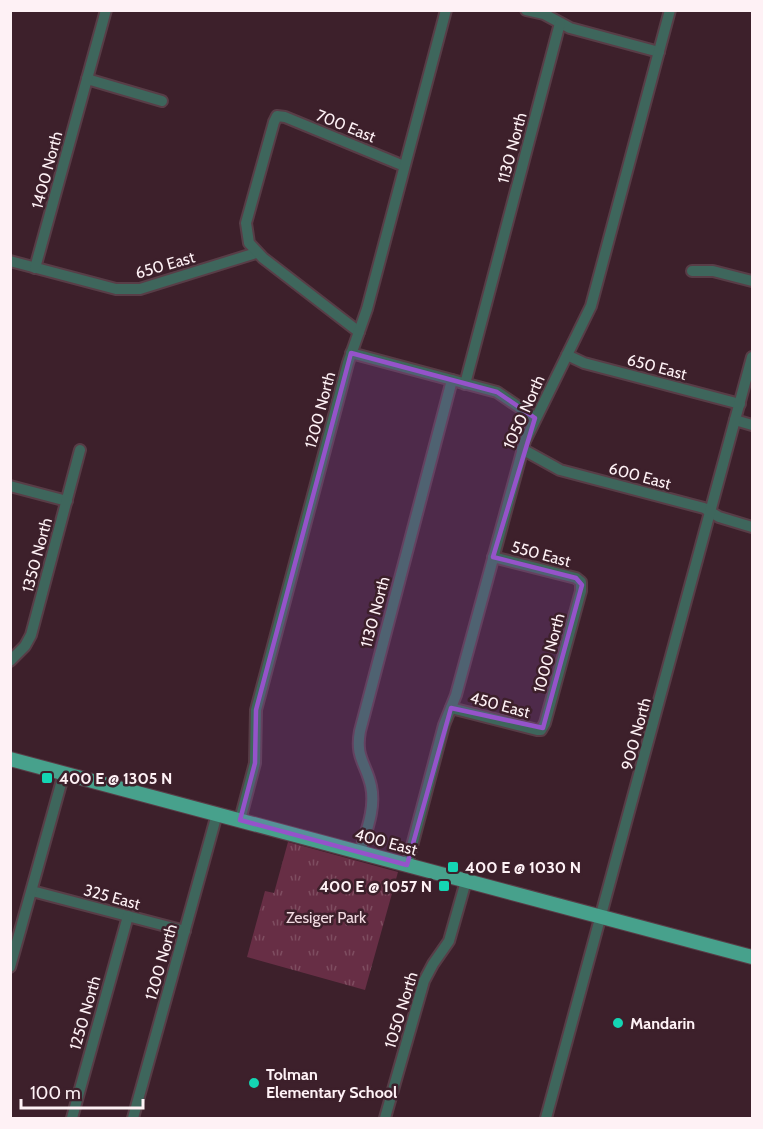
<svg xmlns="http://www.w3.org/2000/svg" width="763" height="1129" viewBox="0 0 763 1129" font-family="Cabin,sans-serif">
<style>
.grass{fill:url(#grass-tufts)}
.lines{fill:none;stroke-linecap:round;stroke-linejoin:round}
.minor-casing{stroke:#583d47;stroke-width:14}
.major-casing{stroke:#583d47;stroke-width:16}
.minor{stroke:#3e665c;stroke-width:10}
.major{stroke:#47a18c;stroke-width:14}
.marked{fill:#9553ca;fill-opacity:0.2;stroke:#9553ca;stroke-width:4.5;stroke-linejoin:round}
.poi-dot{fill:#14d5b3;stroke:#3d202b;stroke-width:2}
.labels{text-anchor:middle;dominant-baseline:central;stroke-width:5;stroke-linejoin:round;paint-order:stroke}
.street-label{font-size:16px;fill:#fef1f5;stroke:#3d202b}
.poi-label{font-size:16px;font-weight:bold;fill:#fef1f5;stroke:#3d202b;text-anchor:start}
.park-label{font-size:16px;fill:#f1dae1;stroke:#3d202b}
</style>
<defs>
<pattern id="grass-tufts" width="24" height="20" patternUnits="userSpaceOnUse" patternTransform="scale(1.5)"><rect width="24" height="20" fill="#672e45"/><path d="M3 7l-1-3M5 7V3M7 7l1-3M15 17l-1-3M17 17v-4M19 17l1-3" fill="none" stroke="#7e4d60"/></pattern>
</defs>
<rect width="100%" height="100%" fill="#3d202b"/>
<!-- grass -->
<polygon class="grass" points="288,842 398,872 365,990 247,957 265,891 274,893"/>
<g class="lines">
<defs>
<g id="minor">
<polyline points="526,10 544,14 570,28 659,52"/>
<polyline points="87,79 162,101"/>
<polyline points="10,261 116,289 140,289 256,253"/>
<polyline points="35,268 106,10"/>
<polyline points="692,271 713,271 752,281"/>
<polyline points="359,332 263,258 249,243 246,223 274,122 277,116 285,117 404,166"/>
<polyline points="351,353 497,392 535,418"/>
<polyline points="567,355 584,363 740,404"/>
<polyline points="465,384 560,23"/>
<polyline points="735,420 752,425"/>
<polyline points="522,449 560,470 704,508 719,517 752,527"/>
<polyline points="10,486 67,501"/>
<polyline points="10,661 25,646 31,635 80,450"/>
<polyline points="451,708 537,730 541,730 545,723 581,591 581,582 576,578 493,557"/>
<polyline points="240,820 255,763 256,710 348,363 367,309 446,10"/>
<path d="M360 852C366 832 376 808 371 786 366 763 355 758 360 731L452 380"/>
<polyline points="407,865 444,725 456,695 525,441 591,306 670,10"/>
<polyline points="32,891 185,931"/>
<polyline points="10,967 64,773"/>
<polyline points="72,1118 128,916"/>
<polyline points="133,1118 217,814"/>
<polyline points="385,1118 424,981 433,964 449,941 466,881"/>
<polyline points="546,1118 752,357"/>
</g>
<polyline id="major" points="10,759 752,957"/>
</defs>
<!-- minor casing -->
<use href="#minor" class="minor-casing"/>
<!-- major casing -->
<use href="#major" class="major-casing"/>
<!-- minor -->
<use href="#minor" class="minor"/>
<!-- major -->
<use href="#major" class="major"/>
</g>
<!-- marked area -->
<path class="marked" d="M351 353 497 392 535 418 493 557 576 578 582 585 543 728 451 708 407 865 240 820 255 763 256 710Z"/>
<!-- markers -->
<g class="poi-dot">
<rect x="41" y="772" width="12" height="12" rx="3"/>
<rect x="447" y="861" width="12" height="12" rx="3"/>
<rect x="438" y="880" width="12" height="12" rx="3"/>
<circle cx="618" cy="1023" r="6"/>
<circle cx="254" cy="1083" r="6"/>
</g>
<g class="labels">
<!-- street labels -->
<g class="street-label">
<text transform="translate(346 126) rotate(22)">700 East</text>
<text transform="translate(512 148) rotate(-75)">1130 North</text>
<text transform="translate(47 170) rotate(-75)">1400 North</text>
<text transform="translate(165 265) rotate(-16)">650 East</text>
<text transform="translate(657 367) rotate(15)">650 East</text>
<text transform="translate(320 410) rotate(-75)">1200 North</text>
<text transform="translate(524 412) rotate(-66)">1050 North</text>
<text transform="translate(640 476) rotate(15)">600 East</text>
<text transform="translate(541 554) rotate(15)">550 East</text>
<text transform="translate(37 555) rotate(-75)">1350 North</text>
<text transform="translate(375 612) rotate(-75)">1130 North</text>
<text transform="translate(549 653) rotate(-75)">1000 North</text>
<text transform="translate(500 705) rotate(15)">450 East</text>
<text transform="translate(636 734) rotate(-75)">900 North</text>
<text transform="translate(386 842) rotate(15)">400 East</text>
<text transform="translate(112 897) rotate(15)">325 East</text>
<text transform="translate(161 962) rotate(-74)">1200 North</text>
<text transform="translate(401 1010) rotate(-73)">1050 North</text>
<text transform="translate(85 1013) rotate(-74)">1250 North</text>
</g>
<!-- poi labels -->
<g class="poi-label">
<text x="59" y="778">400 E @ 1305 N</text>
<text x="465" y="867">400 E @ 1030 N</text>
<text x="432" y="886" text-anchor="end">400 E @ 1057 N</text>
<text x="630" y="1023">Mandarin</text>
<text x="266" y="1074">Tolman<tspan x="266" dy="18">Elementary School</tspan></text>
</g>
<!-- park labels -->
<g class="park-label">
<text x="326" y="917">Zesiger Park</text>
</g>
</g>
<!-- border -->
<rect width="763" height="1129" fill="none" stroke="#fef1f5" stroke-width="24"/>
<!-- scale -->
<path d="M21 1099v9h122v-9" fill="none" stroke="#fef1f5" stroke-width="3"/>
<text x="30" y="1099" font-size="18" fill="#fef1f5" stroke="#3d202b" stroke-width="4.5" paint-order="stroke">100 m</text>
</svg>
